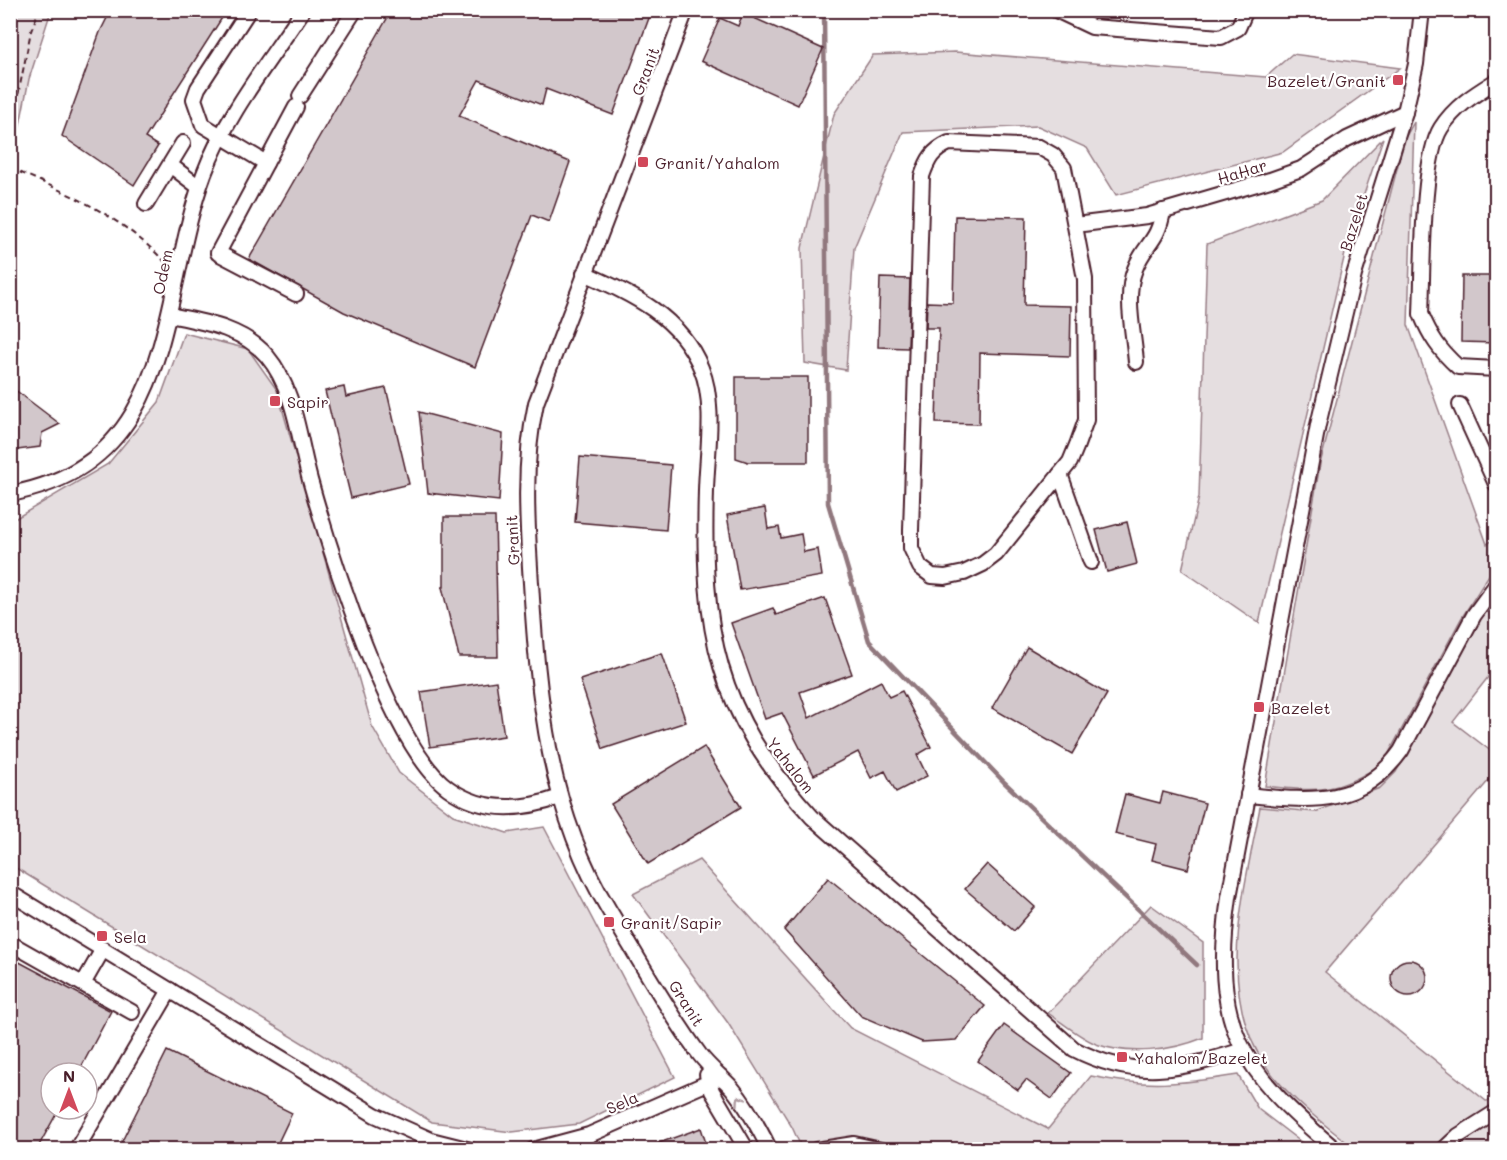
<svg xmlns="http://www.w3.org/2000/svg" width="1507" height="1160" viewBox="0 0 1507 1160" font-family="Mali,sans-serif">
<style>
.green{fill:#e5dee0;stroke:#987e86;stroke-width:1.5}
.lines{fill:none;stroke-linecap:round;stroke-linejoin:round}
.stream{stroke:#91787e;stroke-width:4.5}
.building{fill:#d2c7cb;stroke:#4a1f2b;stroke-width:1.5}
.minor-casing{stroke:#4a1f2b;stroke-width:18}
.path{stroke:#4a1f2b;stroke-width:2;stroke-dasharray:6 4.5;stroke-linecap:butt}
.minor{stroke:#fff;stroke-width:14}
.oneway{stroke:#ae9aa0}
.poi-dot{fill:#d1495b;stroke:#fff;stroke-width:2}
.labels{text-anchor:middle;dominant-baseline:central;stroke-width:4.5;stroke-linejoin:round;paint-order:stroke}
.street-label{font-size:16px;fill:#4a1f2b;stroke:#fff}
.poi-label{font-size:16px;fill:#4a1f2b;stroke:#fff;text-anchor:start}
</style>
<rect width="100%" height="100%" fill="#fff"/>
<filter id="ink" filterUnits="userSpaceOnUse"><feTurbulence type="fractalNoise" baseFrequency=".0167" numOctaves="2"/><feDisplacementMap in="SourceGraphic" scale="12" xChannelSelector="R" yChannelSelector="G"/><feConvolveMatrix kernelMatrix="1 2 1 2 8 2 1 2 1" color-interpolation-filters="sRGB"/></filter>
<g filter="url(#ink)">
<!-- green -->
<g class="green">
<polygon points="11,10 51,11 29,79 11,170"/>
<polygon points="955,52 1266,77 1292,54 1400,68 1283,152 1116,195 1087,148 1038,126 903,132 854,248 846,370 805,363 802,248 834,114 873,55"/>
<path d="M1414 122 1408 325 1487 544 1496 538V564L1461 619 1384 762C1338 794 1318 792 1265 786L1320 464 1405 138Z"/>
<polygon points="1383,138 1347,245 1259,623 1182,570 1199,497 1207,244 1322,200"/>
<polygon points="184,333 248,349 277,390 372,726 399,773 453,815 507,833 544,827 675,1077 579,1124 512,1132 432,1122 11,865 11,521 108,464 159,402"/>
<path d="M1496 597V667L1453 722 1496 755V772L1325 972 1486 1101 1496 1100V1149H1355C1325 1125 1291 1100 1268 1069 1213 994 1245 890 1260 807L1315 812 1380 788 1396 772 1477 624Z"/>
<path d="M699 860 850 1028 1048 1129 1091 1076C1148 1088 1180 1084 1238 1075L1258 1109 1310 1149H802L792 1127 728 1023 633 894Z"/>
<path d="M1151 905 1203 943V1038C1171 1051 1129 1056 1096 1044 1079 1037 1063 1023 1048 1013Z"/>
</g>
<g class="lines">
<!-- stream -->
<polyline class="stream" points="824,10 828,503 869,641 1004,782 1197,965"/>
</g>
<!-- building -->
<g class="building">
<polygon points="111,10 227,10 145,138 158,146 134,185 62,136 100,32"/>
<polygon points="392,10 652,10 613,115 546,89 542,105 479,80 459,116 570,162 549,222 532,215 475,367 344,312 249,259"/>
<polygon points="743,13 823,49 798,105 701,61 720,18 738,26"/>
<polygon points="955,216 1026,217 1024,305 1071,306 1070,356 980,353 979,424 936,423 939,328 926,328 927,302 953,303"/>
<polygon points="1462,276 1497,276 1497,343 1461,342"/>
<polygon points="880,278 910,279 908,348 878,347"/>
<polygon points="736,377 808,377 808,462 748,462 736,458"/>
<polygon points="10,386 60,424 42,433 40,447 10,451"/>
<polygon points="344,387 346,397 386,388 409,484 351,498 325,391"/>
<polygon points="419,412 503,434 499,501 428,493"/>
<polygon points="580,457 671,465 666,530 575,522"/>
<polygon points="765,508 768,529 779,527 781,538 801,534 804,552 818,549 822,576 740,590 727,515"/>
<polygon points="444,517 495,517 498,657 459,657 442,587 444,587"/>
<polygon points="1127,522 1137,564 1107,572 1096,530"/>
<polygon points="825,598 852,674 800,692 809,718 881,681 889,697 902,691 931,747 917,755 927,776 896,792 885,771 871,778 858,752 814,775 782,713 765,719 731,623 773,608 776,615"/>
<polygon points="1027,647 1107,694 1072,754 992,708"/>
<polygon points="662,653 686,722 603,749 580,680"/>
<polygon points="496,681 504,736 430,747 421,692"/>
<polygon points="704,747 741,807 648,864 611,804"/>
<polygon points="1163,792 1205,803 1188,869 1152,860 1156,844 1115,834 1125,794 1160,803"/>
<polygon points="987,864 1035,907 1014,931 965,889"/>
<polygon points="828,878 985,1006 956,1040 922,1042 861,1016 784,930"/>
<polygon points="10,957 111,1011 78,1073 51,1073 51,1109 59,1109 37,1149 10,1149"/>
<circle cx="1409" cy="978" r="18"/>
<polygon points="1004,1025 1071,1073 1052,1099 1026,1080 1018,1090 978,1061"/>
<polygon points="167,1051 292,1113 275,1149 118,1149"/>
<polygon points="701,1128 708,1149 645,1149 645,1148"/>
</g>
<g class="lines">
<defs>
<g id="minor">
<polyline points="249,10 198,88 194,99 203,125 266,163"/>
<path d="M686 10 536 403C523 463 527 523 531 583 538 697 548 810 609 910 637 956 668 1012 700 1055 709 1067 722 1077 732 1088 747 1106 759 1128 770 1150"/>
<polyline points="1056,10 1092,27 1221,37 1238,28 1246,10"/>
<path d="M1496 81C1475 94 1455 106 1441 128 1421 159 1423 273 1421 314 1430 336 1440 351 1458 367L1496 369"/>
<polyline points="300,96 355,10"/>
<path d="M949 143 1039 147 1053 155 1064 168 1085 279 1086 420 1077 445 1070 462 996 554 983 564 964 573 945 577 932 576 920 567 911 548V530L922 176C928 159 932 151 949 143Z"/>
<polyline points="170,165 199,187"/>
<polyline points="146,204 183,143"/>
<polyline points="1075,225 1147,216 1270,180 1301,169 1347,139 1405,112"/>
<path d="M584 273C633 295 680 316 701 368 716 404 707 452 706 490 702 631 715 711 812 817L1074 1049C1136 1081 1180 1070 1243 1050"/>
<polyline points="296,294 218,253 296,107"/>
<path d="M169 315C204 322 243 328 267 356 295 389 299 440 310 480 330 551 390 746 448 788 482 813 521 811 560 797"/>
<path d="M1136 362C1134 334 1124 296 1135 269 1144 244 1158 243 1163 211"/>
<polyline points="1460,405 1496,484"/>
<polyline points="1060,474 1091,562"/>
<path d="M10 494C179 463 158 298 204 174 226 115 268 63 303 10"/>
<path d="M1248 795C1310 801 1360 808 1401 751L1474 615 1496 585"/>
<polyline points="10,893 375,1115 431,1140 471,1150"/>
<polyline points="10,943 132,1012"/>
<polyline points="83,984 103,949"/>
<polyline points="707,1075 712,1091 747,1150"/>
<polyline points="76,1150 170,990"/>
<polyline points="533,1150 589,1135 721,1077"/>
<polyline points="816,1150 854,1144 881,1150"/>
<path d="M1336 1150C1239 1069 1211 1026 1229 897L1318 425 1354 275 1405 112 1416 64 1422 10"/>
<polyline points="1443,1150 1458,1136 1496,1112"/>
</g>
</defs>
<!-- minor casing -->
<use href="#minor" class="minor-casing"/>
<!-- path -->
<g class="path">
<polyline points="10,135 31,31 39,10"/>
<path d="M10 168C70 194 120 215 165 262"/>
</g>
<!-- minor -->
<use href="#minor" class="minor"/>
</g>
<!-- one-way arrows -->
<defs><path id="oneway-chevron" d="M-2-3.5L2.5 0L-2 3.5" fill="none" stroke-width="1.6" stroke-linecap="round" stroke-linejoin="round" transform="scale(1.5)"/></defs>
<use class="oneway" href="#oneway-chevron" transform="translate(740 1100) rotate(-125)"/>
</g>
<!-- markers -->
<g class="poi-dot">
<rect x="1392" y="74" width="12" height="12" rx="3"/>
<rect x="637" y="156" width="12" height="12" rx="3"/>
<rect x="269" y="395" width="12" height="12" rx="3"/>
<rect x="1253" y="701" width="12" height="12" rx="3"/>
<rect x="603" y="916" width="12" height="12" rx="3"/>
<rect x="96" y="930" width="12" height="12" rx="3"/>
<rect x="1116" y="1051" width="12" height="12" rx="3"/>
</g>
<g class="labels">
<!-- street labels -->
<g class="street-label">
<text transform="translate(645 71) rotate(-69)">Granit</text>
<text transform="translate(1242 171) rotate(-17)">HaHar</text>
<text transform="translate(1353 222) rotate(-73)">Bazelet</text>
<text transform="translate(162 272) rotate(-78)">Odem</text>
<text transform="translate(512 540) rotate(-93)">Granit</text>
<text transform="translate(791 765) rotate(52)">Yahalom</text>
<text transform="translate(687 1003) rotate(58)">Granit</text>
<text transform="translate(622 1102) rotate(-24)">Sela</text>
</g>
<!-- poi labels -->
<g class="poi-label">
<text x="1386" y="80" text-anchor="end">Bazelet/Granit</text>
<text x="655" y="162">Granit/Yahalom</text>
<text x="287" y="401">Sapir</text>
<text x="1271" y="707">Bazelet</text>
<text x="621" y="922">Granit/Sapir</text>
<text x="114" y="936">Sela</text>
<text x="1134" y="1057">Yahalom/Bazelet</text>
</g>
</g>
<!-- margin -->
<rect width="1507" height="1160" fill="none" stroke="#fff" stroke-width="36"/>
<rect x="18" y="18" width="1471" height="1124" fill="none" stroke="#4a1f2b" stroke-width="2" filter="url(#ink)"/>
<!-- north arrow -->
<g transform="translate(69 1091)"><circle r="28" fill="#ffffff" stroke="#b7a5aa" stroke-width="1.5"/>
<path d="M0-4.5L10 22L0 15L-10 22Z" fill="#d1495b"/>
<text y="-9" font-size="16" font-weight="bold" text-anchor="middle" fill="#4a1f2b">N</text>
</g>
</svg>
